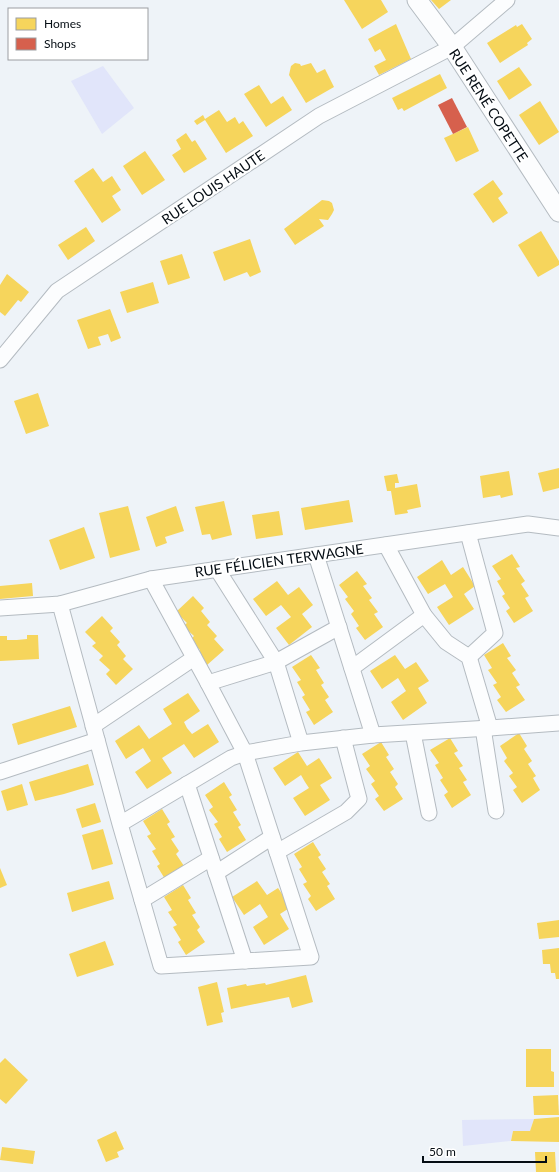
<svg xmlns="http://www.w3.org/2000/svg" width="559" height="1172" viewBox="0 0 559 1172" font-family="Lato,sans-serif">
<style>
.green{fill:#e1e5fa}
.homes{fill:#f6d55c}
.shops{fill:#d6604d}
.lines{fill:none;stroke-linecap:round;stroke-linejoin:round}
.minor-casing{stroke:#b4bbc1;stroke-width:17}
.tertiary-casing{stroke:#b4bbc1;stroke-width:21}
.minor{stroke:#fcfdfe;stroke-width:15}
.tertiary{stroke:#fcfdfe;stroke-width:19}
.labels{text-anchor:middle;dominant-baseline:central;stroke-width:4;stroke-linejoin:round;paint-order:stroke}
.street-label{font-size:14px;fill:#050d14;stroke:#fff}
</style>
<rect width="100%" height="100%" fill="#eef3f8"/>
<!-- green -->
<g class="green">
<polygon points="103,66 134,108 102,134 71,81"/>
<polygon points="534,1119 530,1131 513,1131 511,1141 463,1146 462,1120"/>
</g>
<!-- homes -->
<g class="homes">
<polygon points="344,0 381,0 388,12 362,29"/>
<polygon points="431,0 451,0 439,9"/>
<polygon points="396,24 411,59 379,75 374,66 386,60 380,49 375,52 368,39"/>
<polygon points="522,24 532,39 527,43 528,45 500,63 487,43 516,25 517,27"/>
<polygon points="295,63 300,64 301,66 311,63 317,73 325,69 334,87 306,103 289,75 291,66"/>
<polygon points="519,67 532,85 509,100 497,81"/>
<polygon points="440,74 447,88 404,111 402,108 398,110 392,98"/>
<polygon points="259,85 271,104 283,96 292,110 266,127 244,94"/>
<polygon points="540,101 559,132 539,145 519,115"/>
<polygon points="219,110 227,122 235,117 239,124 243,121 253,136 226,153 205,120 197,125 194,121 203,115 205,119"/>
<polygon points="468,127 479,151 456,162 444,138"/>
<polygon points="186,133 192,142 195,140 207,159 184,173 172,155 181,149 176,140"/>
<polygon points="145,151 165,180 142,195 123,166"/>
<polygon points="93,168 103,182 112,176 121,190 112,196 121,210 102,223 74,181"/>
<polygon points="493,180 503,194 498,198 508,213 493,223 473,194"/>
<polygon points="322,200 329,201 332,203 334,210 332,214 328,220 319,219 324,226 295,245 284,229"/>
<polygon points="86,227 95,241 68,260 58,245"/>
<polygon points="541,231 559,261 559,265 538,277 518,245"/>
<polygon points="250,239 261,272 250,277 247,272 224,281 213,252"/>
<polygon points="182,254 190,278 168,285 160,261"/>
<polygon points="7,274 29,292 21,302 18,300 5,316 0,312 0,285"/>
<polygon points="153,282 159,303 127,313 120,292"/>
<polygon points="110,309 121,338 111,342 108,334 98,337 101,345 88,349 77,320"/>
<polygon points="38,393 49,426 26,434 14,401"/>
<polygon points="559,468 559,488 543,492 538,473"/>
<polygon points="509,471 513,495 501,498 500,495 483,498 480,476"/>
<polygon points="397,474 399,483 395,483 395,488 417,484 421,507 407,510 408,513 395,515 391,491 387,491 384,476"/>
<polygon points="349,500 353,522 305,530 301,508"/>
<polygon points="224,501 232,535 212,540 210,534 202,535 195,507"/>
<polygon points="128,506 140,550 110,558 99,513"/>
<polygon points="176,506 184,531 165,537 167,543 156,547 146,517"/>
<polygon points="279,511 283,535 256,539 252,515"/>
<polygon points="84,527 95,558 60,570 49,540"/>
<polygon points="512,554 520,567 516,568 525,581 521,584 529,596 525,598 533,611 514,623 506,611 510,608 502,596 505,594 497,581 501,579 492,566"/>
<polygon points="442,560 451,575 463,567 475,586 464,594 474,609 449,625 437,607 453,597 445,584 428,594 417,577"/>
<polygon points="357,571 367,584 363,586 372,598 369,600 378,612 374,614 383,627 365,640 356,628 359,626 351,614 354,611 345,599 348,597 339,585"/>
<polygon points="277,581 288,595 299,587 313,605 302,614 312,627 289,645 276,628 291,617 281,605 266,616 253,599"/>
<polygon points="32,583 33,596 0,599 0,586"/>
<polygon points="193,596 204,608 201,611 210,622 207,625 217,636 214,639 224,650 207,665 197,654 200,650 190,640 194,636 183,626 187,623 176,612"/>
<polygon points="102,616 113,628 110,631 120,642 117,645 126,656 123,659 133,669 116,685 106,674 110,670 99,660 103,656 92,646 96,643 85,632"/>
<polygon points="27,635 38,635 39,659 0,661 0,636 7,636 7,640 17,640 27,639"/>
<polygon points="503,643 511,656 507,658 516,670 512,673 520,685 516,687 525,700 506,712 497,700 501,697 493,685 497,683 488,670 492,668 484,655"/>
<polygon points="311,655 320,668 316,670 324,683 321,685 329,697 325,700 333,712 314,725 306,712 310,710 302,697 305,695 297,682 301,680 292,667"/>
<polygon points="395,655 405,669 416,662 429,681 418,688 427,703 403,720 391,702 406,691 398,678 382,689 370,671"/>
<polygon points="188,693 200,711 184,722 187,728 192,734 208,724 219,742 194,758 184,744 162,758 172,773 147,789 135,772 151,761 143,748 126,759 115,741 139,725 149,739 172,724 163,709"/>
<polygon points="70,706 77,727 18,745 12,724"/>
<polygon points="519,733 527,746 524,749 532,761 528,764 536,776 533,778 540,790 522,803 513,790 517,787 509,776 513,773 504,761 507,758 500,746"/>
<polygon points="450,738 458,751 454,753 463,766 459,768 467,780 463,782 471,795 452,808 444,795 448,792 440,780 443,778 435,765 439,763 430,750"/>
<polygon points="381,742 389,755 386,757 394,769 390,772 398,784 395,787 403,799 384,811 375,799 379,796 371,784 375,781 366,769 370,766 362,754"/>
<polygon points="298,752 307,766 319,758 332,778 320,785 330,800 305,816 293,798 309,788 305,782 301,775 285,786 273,768"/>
<polygon points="88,764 94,785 64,794 35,801 29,782"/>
<polygon points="224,782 232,795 229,797 237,810 233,812 241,825 238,827 246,840 227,852 219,839 222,837 214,824 218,822 209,810 213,807 205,795"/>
<polygon points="22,784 28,805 7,811 1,791"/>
<polygon points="95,803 101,822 82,828 76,809"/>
<polygon points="162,809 170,822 167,824 175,837 171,839 179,851 176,854 184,866 165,879 157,866 160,864 152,851 156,849 147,836 151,834 143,821"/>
<polygon points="103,829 113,864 92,870 82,835"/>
<polygon points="313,842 321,855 318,857 326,869 322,872 330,884 327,886 335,899 316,911 308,899 311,896 303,884 307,882 299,869 302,867 294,854"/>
<polygon points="0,868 7,885 0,888"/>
<polygon points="109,881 114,899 72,912 67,893"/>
<polygon points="257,881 267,895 278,888 291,907 280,914 289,929 264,945 253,927 268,917 260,904 244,915 232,897"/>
<polygon points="183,885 191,898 188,900 196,913 192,915 200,927 197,930 205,942 186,955 178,942 181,940 173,927 177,925 168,912 172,910 164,897"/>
<polygon points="559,920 559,937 539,939 537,923"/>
<polygon points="105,941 114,965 77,977 69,954"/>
<polygon points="559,948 559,979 556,979 555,973 551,973 550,964 543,964 542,950"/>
<polygon points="306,975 313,1002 292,1008 289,997 231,1009 227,988 246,984 247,986 265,983 266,985"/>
<polygon points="217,982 224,1012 221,1013 223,1022 207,1026 198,987"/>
<polygon points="526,1049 551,1049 551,1071 554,1072 554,1087 526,1087"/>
<polygon points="5,1058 28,1080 6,1104 0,1099 0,1063"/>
<polygon points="558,1095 559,1115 534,1115 533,1096"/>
<polygon points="559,1117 559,1142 511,1141 513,1131 530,1131 534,1119"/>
<polygon points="116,1131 124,1149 117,1152 119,1157 106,1162 97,1140"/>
<polygon points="2,1147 35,1151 33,1164 0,1160"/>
<polygon points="535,1152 555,1152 556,1172 536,1172"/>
</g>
<!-- shops -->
<polygon class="shops" points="452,98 467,127 453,134 438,105"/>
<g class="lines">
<defs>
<g id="minor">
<polyline points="0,360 57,291 319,116 452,47 507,0"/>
<polyline points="468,533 495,633 469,657"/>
<polyline points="386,545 424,615 446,642 469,657 490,728"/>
<polyline points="316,555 373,735"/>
<polyline points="217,569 276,662 339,627"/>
<polyline points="151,579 208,683"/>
<polyline points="60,604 120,824 161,966 311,957 245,753 231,758 120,824"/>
<polyline points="0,608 60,604 151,579 528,524 559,528"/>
<polyline points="352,668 424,615"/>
<polyline points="93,726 194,658"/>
<polyline points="483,728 496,811"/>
<polyline points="413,733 429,813"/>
<polyline points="301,743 276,662 208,683 245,753 301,743 373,735 490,728 559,723"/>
<polyline points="0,772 97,740"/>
<polyline points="187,784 245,961"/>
<polyline points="277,852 346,812 359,799 343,738"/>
<polyline points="216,873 272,837"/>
<polyline points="142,900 211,858"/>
</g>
<polyline id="tertiary" points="417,0 452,47 559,212"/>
</defs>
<!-- minor casing -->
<use href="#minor" class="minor-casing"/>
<!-- tertiary casing -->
<use href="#tertiary" class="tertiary-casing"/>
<!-- minor -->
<use href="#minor" class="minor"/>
<!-- tertiary -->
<use href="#tertiary" class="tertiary"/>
</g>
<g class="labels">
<!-- street labels -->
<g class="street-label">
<text transform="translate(489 105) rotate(57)">RUE RENÉ COPETTE</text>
<text transform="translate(213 187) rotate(-34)">RUE LOUIS HAUTE</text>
<text transform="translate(279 560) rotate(-8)">RUE FÉLICIEN TERWAGNE</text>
</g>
</g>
<!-- legend -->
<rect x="8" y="8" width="140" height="52" fill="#ffffff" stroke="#9b9ea1"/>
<rect x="16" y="18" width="20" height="12" fill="#f6d55c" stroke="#9b9ea1"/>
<text x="44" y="28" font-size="12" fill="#050d14">Homes</text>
<rect x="16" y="38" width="20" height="12" fill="#d6604d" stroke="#9b9ea1"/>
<text x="44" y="48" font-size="12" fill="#050d14">Shops</text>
<!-- scale -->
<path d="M423 1156v6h123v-6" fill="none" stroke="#050d14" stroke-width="2"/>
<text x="429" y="1156" font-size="12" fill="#050d14" stroke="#ffffff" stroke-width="3" paint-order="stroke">50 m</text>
</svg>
